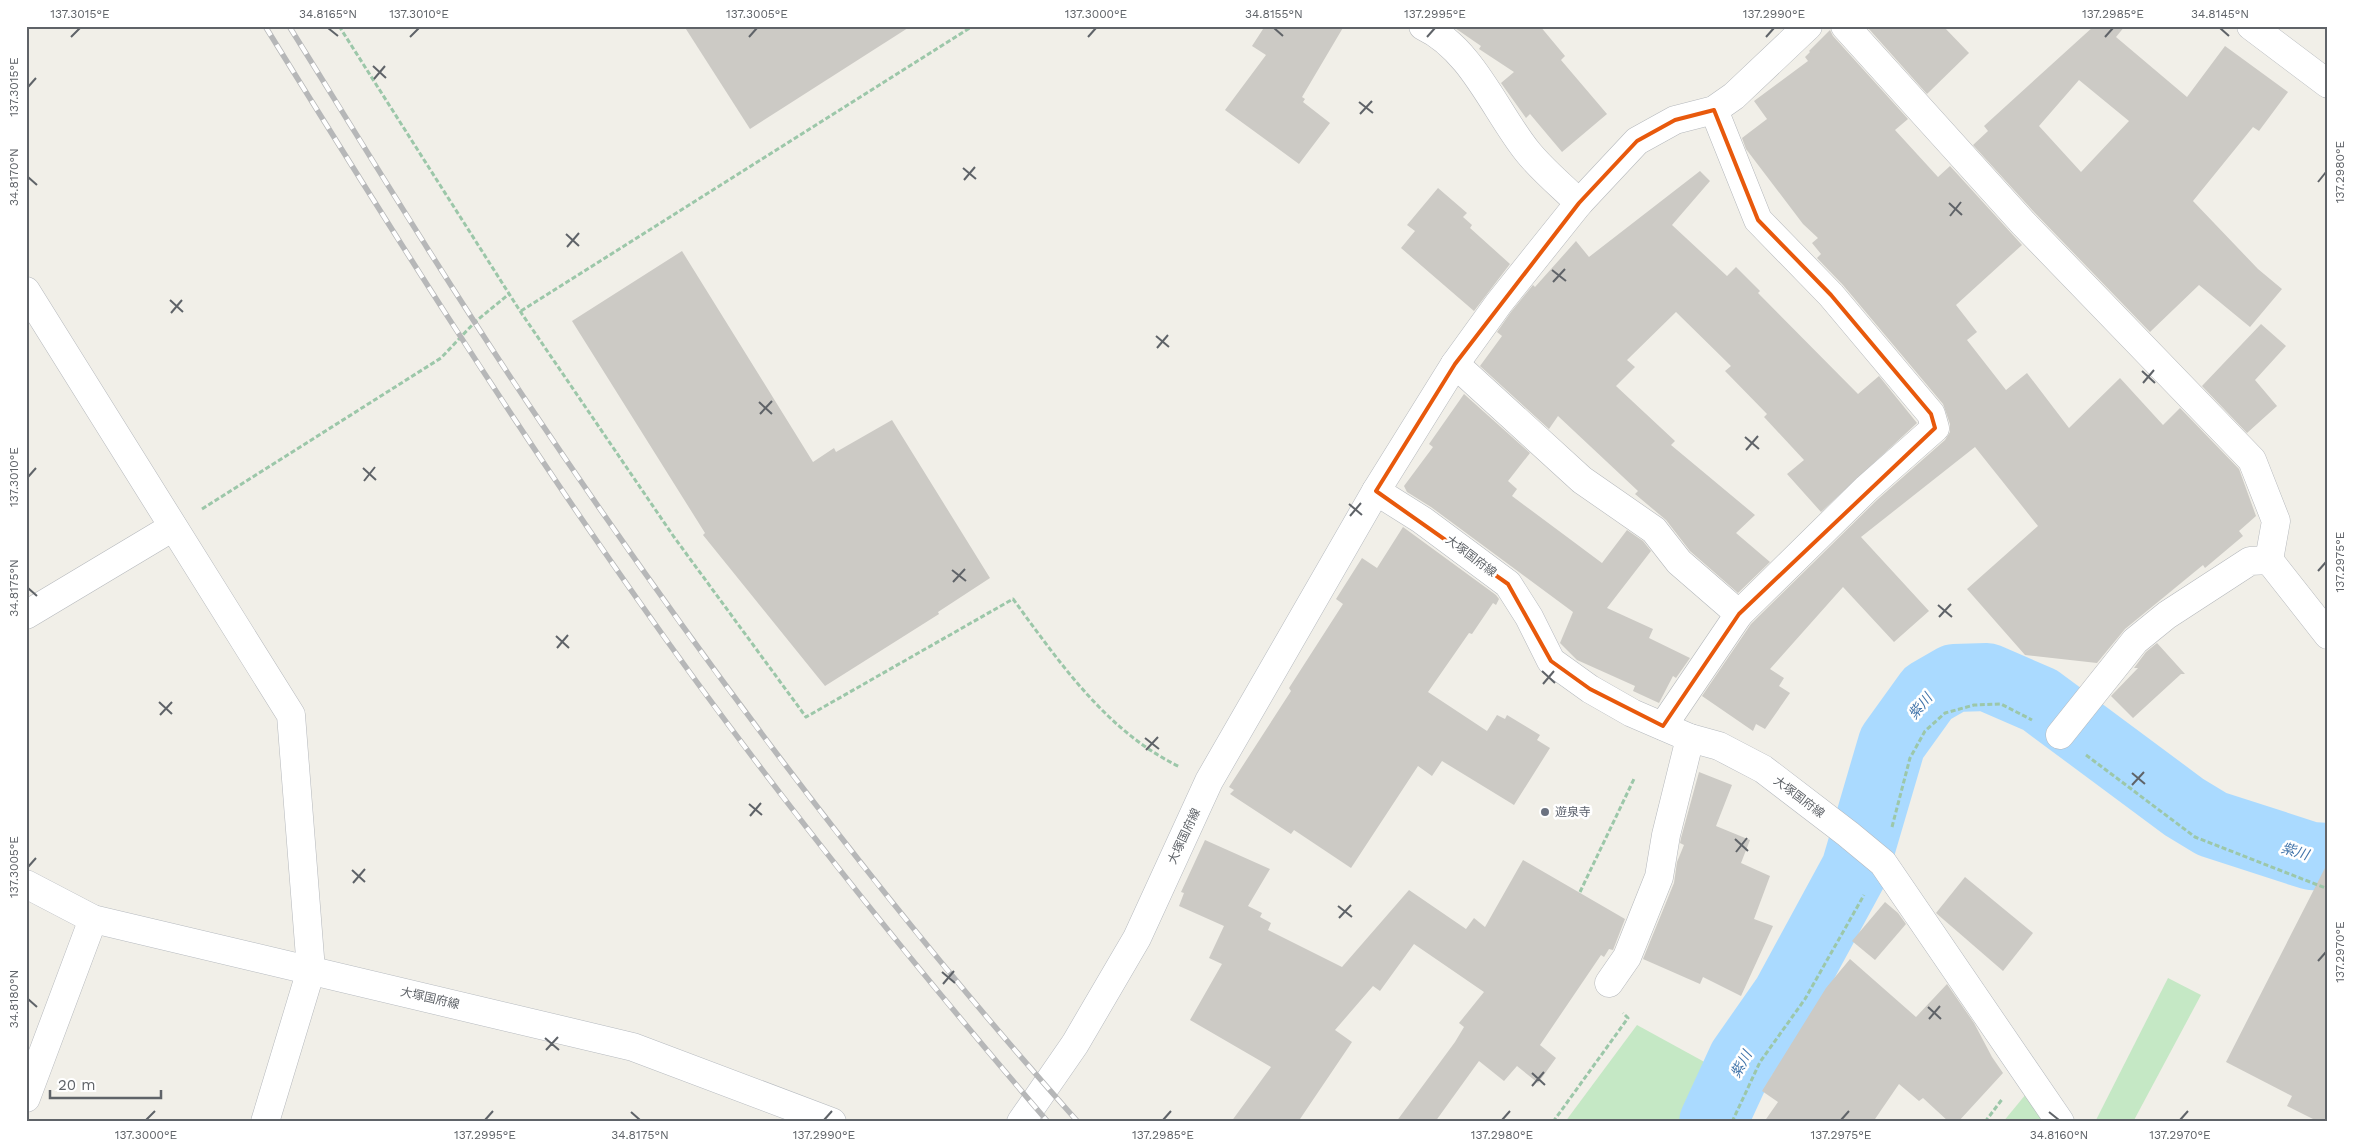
<svg xmlns="http://www.w3.org/2000/svg" width="2354" height="1148" viewBox="0 0 2354 1148" font-family="'Work Sans','Noto Sans JP',sans-serif">
<style>
.green{fill:#c5e8c5}
.lines{fill:none;stroke-linecap:round;stroke-linejoin:round}
.river{stroke:#aadaff;stroke-width:68}
.building{fill:#cccac5;fill-rule:evenodd}
.street-casing{stroke:#b5b8bc;stroke-width:29}
.secondary-casing{stroke:#b6babf;stroke-width:29}
.path{stroke:#9cc7a9;stroke-width:3;stroke-dasharray:5 2.5;stroke-linecap:butt}
.street{stroke:#fff;stroke-width:28}
.secondary{stroke:#fff;stroke-width:28}
.rail-casing{stroke:#b6b7b8;stroke-width:5.5}
.rail{stroke:#fff;stroke-width:4;stroke-dasharray:11;stroke-linecap:butt}
.marked{fill:none;stroke:#e8590c;stroke-width:4;stroke-linejoin:round}
.ticks{fill:none;stroke:#5f6368;stroke-width:2}
.worship-dot{fill:#6b7280;stroke:#fff;stroke-width:2}
.labels{text-anchor:middle;dominant-baseline:central;stroke-width:5;stroke-linejoin:round;paint-order:stroke}
.street-label{font-size:12px;fill:#5f6368;stroke:#fff}
.worship-label{font-size:12px;fill:#5b616d;stroke:#fff;text-anchor:start}
.water-label{font-size:14px;font-style:italic;fill:#4174aa;stroke:#fff}
.neatline{fill:none;stroke:#5f6368;stroke-width:2}
.ticks-label{font-size:12px;text-anchor:middle;fill:#5f6368}
</style>
<rect width="100%" height="100%" fill="#f1efe8"/>
<!-- green -->
<g class="green">
<polygon points="2168,978 2201,995 2133,1122 2095,1122"/>
<polygon points="1637,1025 1710,1065 1685,1122 1565,1122"/>
<polygon points="2026,1094 2044,1122 2003,1122"/>
</g>
<g class="lines">
<!-- river -->
<polyline class="river" points="1713,1122 1742,1059 1786,996 1855,869 1892,743 1928,693 1954,678 1987,677 2040,700 2184,807 2212,824 2311,856 2328,857"/>
</g>
<!-- building -->
<g class="building">
<polygon points="684,26 911,26 750,129"/>
<polygon points="1265,26 1344,26 1302,97 1305,99 1303,102 1330,123 1299,164 1225,110 1266,55 1252,46"/>
<polygon points="1452,26 1540,26 1565,56 1561,60 1607,114 1562,152 1530,114 1526,118 1501,83 1514,72 1479,49 1481,46"/>
<polygon points="1872,26 1943,26 1969,53 1927,94 1869,29"/>
<path d="M2094 26H2125L2116 37 2187 97 2225 46 2288 92 2259 131 2253 127 2193 201 2258 269 2282 289 2250 327 2199 285 2150 332 2035 213 1973 145 1988 131 1984 126ZM2079 80 2129 121 2081 172 2039 126Z"/>
<polygon points="1830,30 1833,36 1908,119 1895,130 1938,177 1950,166 2022,245 1956,305 1977,332 1967,340 2006,390 2027,373 2069,428 2120,378 2163,425 2180,408 2239,469 2256,516 2239,531 2243,536 2205,568 2203,565 2125,629 2097,663 2025,655 1967,589 2038,526 1975,447 1861,537 1929,611 1894,642 1843,587 1770,669 1784,678 1779,686 1790,693 1765,729 1756,724 1753,731 1702,696 1751,624 1877,500 1945,440 1950,432 1950,424 1943,404 1843,285 1817,258 1821,254 1812,243 1818,238 1803,224 1746,149 1742,138 1767,119 1754,101 1808,61 1805,57 1810,52 1809,51"/>
<polygon points="1700,171 1710,181 1672,225 1727,276 1736,267 1760,291 1758,293 1858,394 1879,376 1917,423 1821,512 1787,474 1804,460 1764,417 1767,414 1725,371 1731,366 1676,312 1627,360 1635,367 1616,386 1675,441 1671,445 1755,515 1736,533 1770,562 1738,593 1690,551 1666,520 1635,494 1638,491 1558,416 1549,429 1480,366 1502,336 1497,332 1511,312 1533,285 1535,287 1576,241 1589,257"/>
<polygon points="1438,188 1467,213 1463,217 1472,225 1470,228 1510,264 1474,311 1401,248 1415,231 1407,225"/>
<polygon points="682,251 813,462 834,448 836,452 892,420 990,578 938,612 939,614 825,686 703,535 705,533 572,321"/>
<polygon points="2261,324 2286,346 2255,380 2277,406 2247,433 2202,386"/>
<polygon points="1464,394 1530,453 1508,481 1517,489 1512,496 1602,563 1627,530 1643,541 1651,551 1607,608 1653,629 1649,638 1690,658 1676,678 1673,676 1659,703 1633,691 1635,686 1577,660 1560,643 1573,612 1431,507 1407,492 1404,486 1433,447 1429,444"/>
<polygon points="1403,527 1496,595 1499,599 1496,605 1493,603 1472,634 1469,633 1428,692 1487,731 1497,715 1505,719 1507,715 1540,735 1537,740 1550,748 1514,805 1442,761 1432,776 1418,766 1351,868 1294,830 1291,834 1230,794 1234,790 1229,787 1291,691 1289,688 1343,604 1336,599 1362,558 1377,568"/>
<polygon points="2157,643 2185,674 2181,674 2133,718 2111,696 2138,668 2134,668 2146,652"/>
<polygon points="1699,772 1732,785 1716,826 1750,840 1741,863 1770,876 1754,919 1773,926 1741,996 1703,977 1700,984 1643,959 1674,883 1677,862 1684,845 1680,843 1681,838"/>
<polygon points="1205,840 1270,869 1248,906 1262,913 1260,917 1271,923 1268,930 1342,967 1409,890 1466,929 1474,918 1485,927 1523,860 1625,919 1613,950 1609,949 1604,957 1601,955 1540,1045 1556,1058 1538,1083 1517,1066 1504,1081 1479,1061 1435,1122 1396,1122 1455,1042 1464,1027 1459,1023 1484,992 1414,944 1380,991 1373,986 1335,1030 1352,1042 1298,1122 1231,1122 1271,1067 1190,1020 1222,964 1209,958 1224,926 1179,906 1184,893 1181,892"/>
<polygon points="2328,862 2328,1122 2319,1122 2287,1106 2292,1096 2226,1062"/>
<polygon points="1965,877 2033,933 2003,971 1936,913"/>
<polygon points="1885,902 1898,913 1906,924 1875,960 1852,941"/>
<polygon points="1850,959 1916,1017 1947,984 1974,1023 1992,1057 2003,1073 1958,1122 1949,1122 1923,1098 1919,1101 1899,1084 1873,1122 1764,1122 1778,1102 1762,1091 1826,988"/>
</g>
<g class="lines">
<defs>
<g id="street">
<path d="M1423 26C1472 49 1495 111 1527 151 1542 170 1562 186 1579 203"/>
<polyline points="1845,26 2024,224 2252,460 2276,521 2269,560 2328,635"/>
<polyline points="2251,26 2328,84"/>
<polyline points="26,291 291,715 311,970 265,1122"/>
<polyline points="1455,364 1582,480 1654,530 1679,562 1739,614"/>
<polyline points="1376,491 1455,364 1499,303 1579,203 1637,141 1675,120 1714,110 1734,96 1808,26"/>
<polyline points="26,615 173,527"/>
<polyline points="1663,726 1739,614 1866,489 1935,428 1931,414 1831,295 1758,220 1714,110"/>
<polyline points="2060,735 2135,641 2167,615 2250,561 2269,560"/>
<polyline points="1609,983 1627,957 1659,877 1666,835 1690,738"/>
<polyline points="26,1098 93,919"/>
</g>
<g id="secondary">
<polyline points="26,884 93,919 633,1047 832,1122"/>
<polyline points="1021,1122 1075,1044 1137,938 1209,781 1376,491 1422,520 1508,584 1529,617 1551,661 1590,689 1632,713 1690,738 1719,746 1763,769 1848,834 1883,863 2060,1122"/>
</g>
</defs>
<!-- street casing -->
<use href="#street" class="street-casing"/>
<!-- secondary casing -->
<use href="#secondary" class="secondary-casing"/>
<!-- path -->
<g class="path">
<path d="M339 26 520 311 674 537 806 717 1013 599C1060 663 1107 732 1180 767"/>
<polyline points="521,311 973,26"/>
<polyline points="202,509 441,358 475,322 509,294"/>
<polyline points="2086,755 2195,837 2328,889"/>
<polyline points="1892,827 1910,758 1925,731 1945,713 1974,705 2001,704 2032,720"/>
<polyline points="1580,892 1634,779"/>
<polyline points="1553,1122 1628,1018 1623,1013"/>
<polyline points="1732,1122 1760,1062 1805,999 1864,895"/>
<polyline points="1985,1122 2003,1098"/>
</g>
<!-- street -->
<use href="#street" class="street"/>
<!-- secondary -->
<use href="#secondary" class="secondary"/>
<defs>
<g id="rail">
<path d="M265 26C385 220 506 413 638 600 765 781 904 954 1048 1122"/>
<path d="M289 26C368 153 446 281 529 405 697 655 877 897 1078 1122"/>
</g>
</defs>
<!-- rail casing -->
<use href="#rail" class="rail-casing"/>
<!-- rail -->
<use href="#rail" class="rail"/>
</g>
<!-- marked area -->
<path class="marked" d="M1714 110 1758 220 1831 295 1931 414 1935 428 1739 614 1663 726 1590 689 1551 661 1508 584 1376 491 1455 364 1579 203 1637 141 1675 120Z"/>
<!-- ticks -->
<path class="ticks" d="M328 28 338 36M1274 28 1283 36M2220 28 2229 36M71 37 80 28M410 37 419 28M749 37 757 28M1088 37 1096 28M1427 37 1435 28M1766 37 1774 28M2105 37 2113 28M373 66 386 78M374 79 385 66M28 87 36 78M1359 102 1373 113M1360 114 1372 101M963 168 976 179M28 177 37 185M964 180 975 167M2318 182 2326 172M1949 203 1962 215M1950 216 1961 202M566 234 579 246M567 247 579 233M1552 270 1566 281M1553 282 1565 269M170 300 183 312M171 313 182 300M1156 336 1169 347M1157 348 1168 335M2142 371 2155 383M2143 383 2154 370M759 402 772 414M760 414 772 401M1745 437 1759 449M1746 450 1758 436M363 468 376 480M28 477 36 468M364 481 375 467M1349 504 1362 515M1350 516 1361 503M952 570 966 581M2318 571 2326 562M953 582 965 569M28 588 37 596M1938 605 1952 617M1939 617 1951 604M556 636 569 648M557 648 568 635M1542 671 1555 683M1543 684 1554 671M159 702 172 714M160 715 172 702M1145 738 1159 749M1146 750 1158 737M2132 773 2145 784M2132 785 2144 772M749 804 762 815M750 816 761 803M1735 839 1748 851M1736 852 1747 838M28 867 36 858M352 870 365 882M353 883 365 869M1338 906 1352 917M1339 918 1351 905M2318 961 2326 952M942 972 955 983M943 984 954 971M28 999 37 1007M1928 1007 1941 1019M1929 1019 1940 1006M545 1038 559 1050M546 1050 558 1037M1532 1073 1545 1085M1532 1086 1544 1072M631 1112 640 1120M2049 1112 2059 1120M146 1120 155 1111M485 1120 493 1111M824 1120 832 1111M1163 1120 1171 1111M1502 1120 1510 1111M1841 1120 1849 1111M2180 1120 2188 1111"/>
<!-- markers -->
<circle class="worship-dot" cx="1545" cy="812" r="5"/>
<g class="labels">
<!-- street labels -->
<g class="street-label">
<text transform="translate(1471 556) rotate(37)">大塚国府線</text>
<text transform="translate(1799 797) rotate(37)">大塚国府線</text>
<text transform="translate(1184 836) rotate(-65)">大塚国府線</text>
<text transform="translate(430 998) rotate(13)">大塚国府線</text>
</g>
<!-- worship labels -->
<g class="worship-label">
<text x="1555" y="812">遊泉寺</text>
</g>
<!-- water labels -->
<g class="water-label">
<text transform="translate(1920 706) rotate(-51)">紫川</text>
<text transform="translate(2295 851) rotate(17)">紫川</text>
<text transform="translate(1741 1064) rotate(-61)">紫川</text>
</g>
</g>
<!-- border -->
<rect width="2354" height="1148" fill="none" stroke="#ffffff" stroke-width="55"/>
<!-- scale -->
<path d="M50 1090v8h111v-8" fill="none" stroke="#5f6368" stroke-width="2.5"/>
<text x="58" y="1090" font-size="15" fill="#5f6368" stroke="#ffffff" stroke-width="4" paint-order="stroke">20 m</text>
<rect x="28" y="28" width="2298" height="1092" class="neatline"/>
<g class="ticks-label">
<text x="80" y="18">137.3015°E</text>
<text x="328" y="18">34.8165°N</text>
<text x="419" y="18">137.3010°E</text>
<text x="757" y="18">137.3005°E</text>
<text x="1096" y="18">137.3000°E</text>
<text x="1274" y="18">34.8155°N</text>
<text x="1435" y="18">137.2995°E</text>
<text x="1774" y="18">137.2990°E</text>
<text x="2113" y="18">137.2985°E</text>
<text x="2220" y="18">34.8145°N</text>
<text transform="translate(14 87) rotate(-90)" y="4">137.3015°E</text>
<text transform="translate(2340 172) rotate(-90)" y="4">137.2980°E</text>
<text transform="translate(14 177) rotate(-90)" y="4">34.8170°N</text>
<text transform="translate(14 477) rotate(-90)" y="4">137.3010°E</text>
<text transform="translate(2340 562) rotate(-90)" y="4">137.2975°E</text>
<text transform="translate(14 588) rotate(-90)" y="4">34.8175°N</text>
<text transform="translate(14 867) rotate(-90)" y="4">137.3005°E</text>
<text transform="translate(2340 952) rotate(-90)" y="4">137.2970°E</text>
<text transform="translate(14 999) rotate(-90)" y="4">34.8180°N</text>
<text x="146" y="1139">137.3000°E</text>
<text x="485" y="1139">137.2995°E</text>
<text x="640" y="1139">34.8175°N</text>
<text x="824" y="1139">137.2990°E</text>
<text x="1163" y="1139">137.2985°E</text>
<text x="1502" y="1139">137.2980°E</text>
<text x="1841" y="1139">137.2975°E</text>
<text x="2059" y="1139">34.8160°N</text>
<text x="2180" y="1139">137.2970°E</text>
</g>
</svg>
